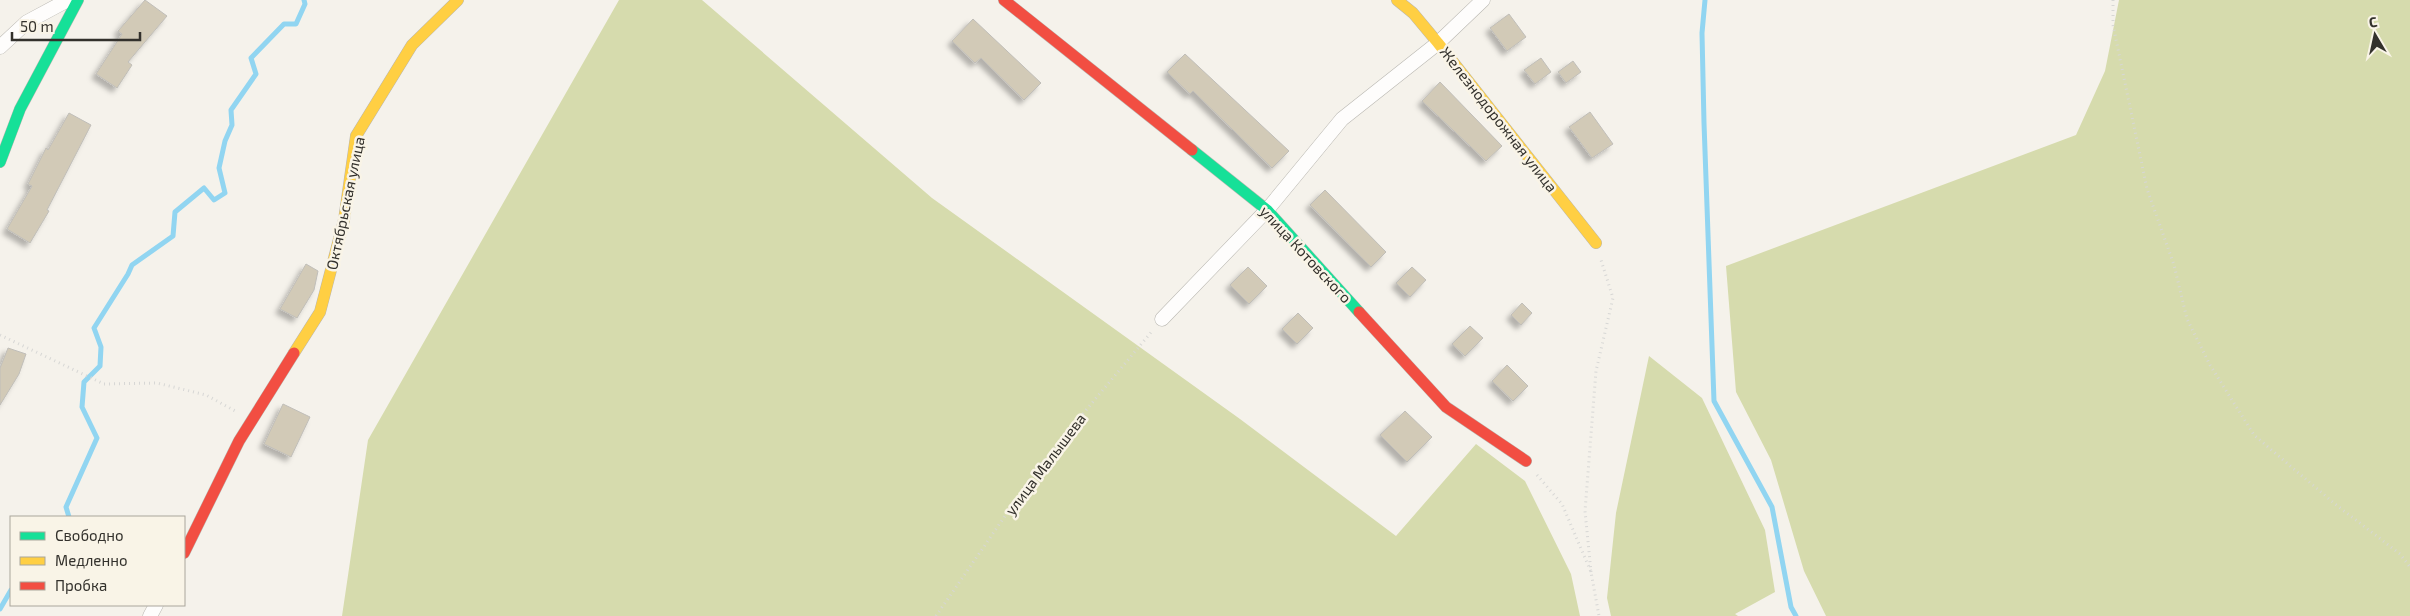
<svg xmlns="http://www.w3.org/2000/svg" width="2410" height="616" viewBox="0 0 2410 616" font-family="'Exo 2',sans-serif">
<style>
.green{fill:#d6dbad}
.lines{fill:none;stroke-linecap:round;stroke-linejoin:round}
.stream{stroke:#91d5f1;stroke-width:5}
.building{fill:#d2cab7;stroke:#c0beb9;filter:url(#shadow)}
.street-casing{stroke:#b9b7b1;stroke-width:15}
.fast-casing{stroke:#b9b7b1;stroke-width:12}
.slow-casing{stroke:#b9b7b1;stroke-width:12}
.jam-casing{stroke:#b9b7b1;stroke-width:12}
.path{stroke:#d7d7d5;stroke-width:3;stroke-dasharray:1 4;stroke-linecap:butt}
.street{stroke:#fefdfc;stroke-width:14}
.fast{stroke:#16e098;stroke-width:11}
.slow{stroke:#ffcf43;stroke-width:11}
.jam{stroke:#f24e42;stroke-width:11}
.labels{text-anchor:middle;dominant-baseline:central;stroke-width:5;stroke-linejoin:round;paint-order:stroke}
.street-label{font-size:15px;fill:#33312c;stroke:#f9f4e7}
</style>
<defs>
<filter id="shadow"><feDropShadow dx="-4.5" dy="4.5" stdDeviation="2.5" flood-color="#0004"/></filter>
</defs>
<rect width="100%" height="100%" fill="#f5f2eb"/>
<!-- green -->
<g class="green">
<polygon points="619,0 702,0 932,198 1240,419 1396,536 1476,444 1525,481 1571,574 1580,616 342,616 368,440"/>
<polygon points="2119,0 2410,0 2410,616 1826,616 1804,571 1771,460 1736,392 1726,266 2076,135 2105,71"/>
<polygon points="1649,356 1702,398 1765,530 1775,592 1735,614 1738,616 1611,616 1607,598 1616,513"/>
</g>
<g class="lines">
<!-- stream -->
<g class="stream">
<polyline points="1705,0 1702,33 1704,123 1714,401 1772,507 1791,607 1796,616"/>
<polyline points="69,517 66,507 97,438 82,407 84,382 100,366 101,347 94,328 128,274 132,265 173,236 175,212 204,188 214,200 225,193 219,168 225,141 232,125 231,110 256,74 251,58 284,24 296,24 305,4 304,0"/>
<polyline points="0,609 11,590"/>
</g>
</g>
<!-- building -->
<g class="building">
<polygon points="145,0 167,16 128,62 132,65 117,88 96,74 122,34 118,31"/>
<polygon points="1509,14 1526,37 1507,51 1490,28"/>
<polygon points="973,19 1041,83 1024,100 981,58 975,63 952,41"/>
<polygon points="1185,54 1289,151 1272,168 1193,91 1190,94 1167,72"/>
<polygon points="1541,58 1551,72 1535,84 1524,70"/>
<polygon points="1573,61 1581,72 1566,83 1558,72"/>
<polygon points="1440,82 1502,146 1486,161 1422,101"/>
<polygon points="1590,112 1613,144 1592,158 1569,127"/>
<polygon points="69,113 91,125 47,210 49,211 30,243 7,229 32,186 28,184 46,148 48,150"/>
<polygon points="1325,190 1386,252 1371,267 1310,205"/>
<polygon points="306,264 318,271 314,290 297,318 280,309"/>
<polygon points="1248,267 1267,286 1249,304 1230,285"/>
<polygon points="1412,267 1426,280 1410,297 1396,283"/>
<polygon points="1522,303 1532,313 1521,325 1511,315"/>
<polygon points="1298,313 1313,328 1297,344 1282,329"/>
<polygon points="1470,326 1483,338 1465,356 1452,344"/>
<polygon points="8,348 26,354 19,374 0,405 0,368"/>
<polygon points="1507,365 1528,386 1513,401 1492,381"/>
<polygon points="283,404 310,417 291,457 264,444"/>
<polygon points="1405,411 1432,437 1407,462 1380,435"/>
</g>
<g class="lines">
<defs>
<g id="street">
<polyline points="0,47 27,22 68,0"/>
<polyline points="1162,319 1267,210 1342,119 1438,43 1483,0"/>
<polyline points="150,616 156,605"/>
</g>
<g id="fast">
<polyline points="1192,150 1267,210 1359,312"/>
<polyline points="0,162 20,109 78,0"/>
</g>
<g id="slow">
<polyline points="1397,0 1413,13 1438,43 1596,243"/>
<polyline points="294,353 320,312 344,220 356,136 412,45 458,0"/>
</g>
<g id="jam">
<polyline points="1004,0 1192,150"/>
<polyline points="1359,312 1446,407 1526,461"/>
<polyline points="184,553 239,441 294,353"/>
</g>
</defs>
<!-- street casing -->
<use href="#street" class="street-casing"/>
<!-- fast casing -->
<use href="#fast" class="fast-casing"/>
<!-- slow casing -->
<use href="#slow" class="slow-casing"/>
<!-- jam casing -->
<use href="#jam" class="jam-casing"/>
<!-- path -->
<g class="path">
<polyline points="2113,0 2113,25 2147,189 2174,265 2187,319 2210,365 2254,435 2335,504 2400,554 2410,567"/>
<polyline points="0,335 104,384 157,383 206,395 237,412"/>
<polyline points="1537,475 1562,504 1591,572 1599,616"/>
<polyline points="1591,572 1585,511 1596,371 1613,298 1601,260"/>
<polyline points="936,616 1041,464 1153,330"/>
</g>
<!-- street -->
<use href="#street" class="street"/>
<!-- fast -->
<use href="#fast" class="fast"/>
<!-- slow -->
<use href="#slow" class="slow"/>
<!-- jam -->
<use href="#jam" class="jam"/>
</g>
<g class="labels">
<!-- street labels -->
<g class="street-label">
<text transform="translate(1499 119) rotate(52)">Железнодорожная улица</text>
<text transform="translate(345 203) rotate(-78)">Октябрьская улица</text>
<text transform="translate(1306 254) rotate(47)">улица Котовского</text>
<text transform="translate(1045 464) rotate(-53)">улица Малышева</text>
</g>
</g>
<!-- legend -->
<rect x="10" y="516" width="175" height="90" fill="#f9f4e7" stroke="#aaa69c"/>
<rect x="20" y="532" width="25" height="8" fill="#16e098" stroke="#aaa69c"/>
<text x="55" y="541" font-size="15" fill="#33312c">Свободно</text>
<rect x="20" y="557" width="25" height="8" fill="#ffcf43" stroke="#aaa69c"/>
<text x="55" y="566" font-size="15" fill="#33312c">Медленно</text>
<rect x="20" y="582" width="25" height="8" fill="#f24e42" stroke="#aaa69c"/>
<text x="55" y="591" font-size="15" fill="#33312c">Пробка</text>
<!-- north arrow -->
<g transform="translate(2375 35) rotate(351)" stroke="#f9f4e7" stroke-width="4" paint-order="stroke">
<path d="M0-4L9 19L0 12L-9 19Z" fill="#33312c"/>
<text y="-8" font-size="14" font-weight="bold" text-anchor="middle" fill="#33312c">С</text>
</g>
<!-- scale -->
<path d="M12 32v8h128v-8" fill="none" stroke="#33312c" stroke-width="2.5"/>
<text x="20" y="32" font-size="15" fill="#33312c" stroke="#f9f4e7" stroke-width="4" paint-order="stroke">50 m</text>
</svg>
